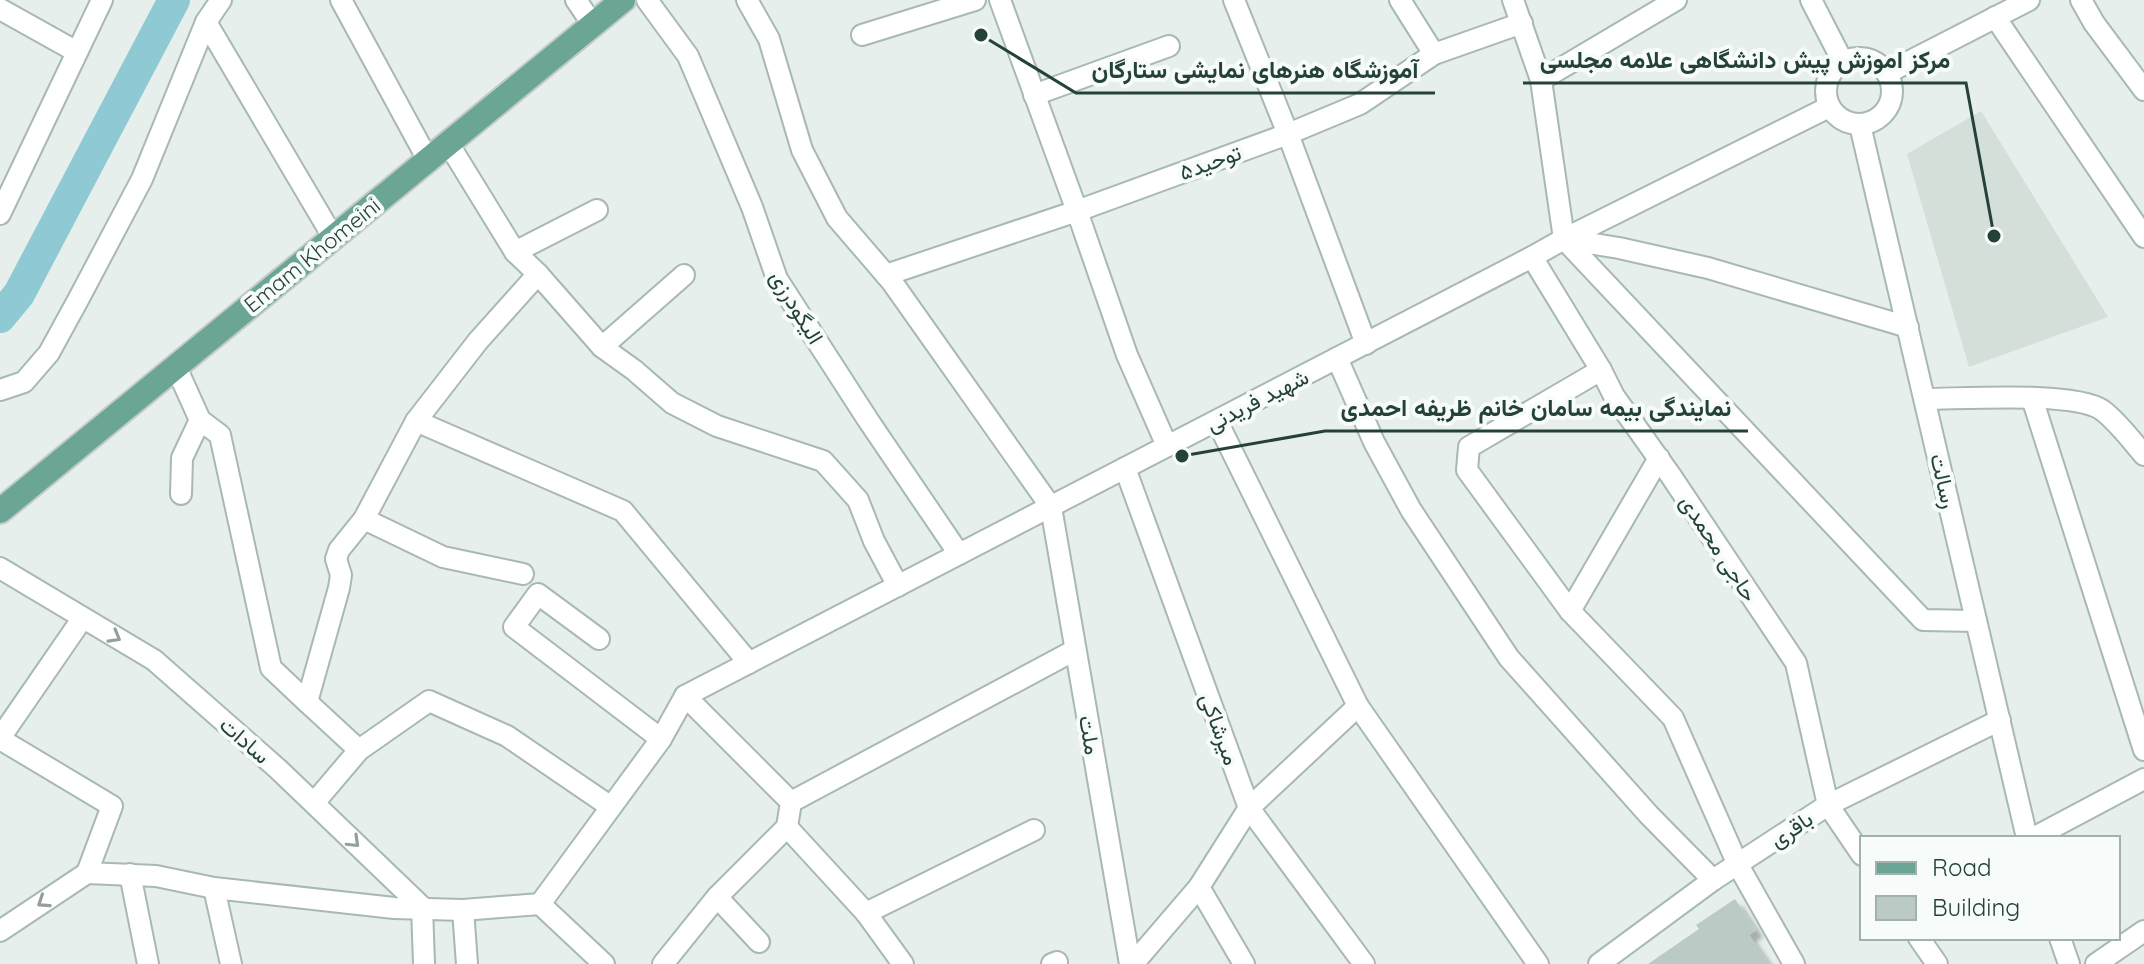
<svg xmlns="http://www.w3.org/2000/svg" width="2144" height="964" viewBox="0 0 2144 964" font-family="Quicksand,Vazirmatn,sans-serif">
<style>
.built{fill:#d4dfda}
.lines{fill:none;stroke-linecap:round;stroke-linejoin:round}
.river{stroke:#8ec9d4;stroke-width:32}
.building{fill:#bbcac4;filter:url(#shadow)}
.minor-casing{stroke:#a8b8b2;stroke-width:24}
.major-casing{stroke:#c2cac8;stroke-width:28}
.minor{stroke:#fff;stroke-width:20}
.major{stroke:#6aa596;stroke-width:24}
.oneway{stroke:#92a09c}
.labels{text-anchor:middle;dominant-baseline:central;stroke-width:8;stroke-linejoin:round;paint-order:stroke}
.street-label{font-size:22px;fill:#24423a;stroke:#f7fbf9}
.leader{fill:none;stroke:#24423a;stroke-width:3}
.callout-dot{fill:#24423a;stroke:#f7fbf9;stroke-width:3}
.callout-label{font-size:24px;text-anchor:middle;font-weight:bold;fill:#24423a;stroke:#f7fbf9;stroke-width:8;stroke-linejoin:round;paint-order:stroke}
</style>
<defs>
<filter id="shadow"><feDropShadow dx="7" dy="7" stdDeviation="2" flood-color="#0004"/></filter>
</defs>
<rect width="100%" height="100%" fill="#e6efeb"/>
<!-- built -->
<polygon class="built" points="1981,111 2108,317 1969,367 1907,154"/>
<g class="lines">
<!-- river -->
<polyline class="river" points="0,317 19,294 174,0"/>
</g>
<!-- building -->
<polygon class="building" points="1735,899 1756,930 1749,935 1769,964 1648,964 1699,929 1696,925"/>
<g class="lines">
<defs>
<g id="minor">
<polyline points="341,0 428,160"/>
<polyline points="576,0 593,25"/>
<polyline points="647,0 688,56 752,207 777,279 868,420 959,554"/>
<polyline points="747,0 769,39 802,150 837,218 892,282 1051,507 1130,964"/>
<polyline points="1000,0 1077,211 1127,355 1167,446"/>
<polyline points="1234,0 1288,134 1366,344"/>
<polyline points="1400,0 1434,54"/>
<polyline points="1513,0 1541,80 1564,239"/>
<polyline points="1811,0 1843,62"/>
<polyline points="2081,0 2094,23 2144,90"/>
<polyline points="0,9 77,52"/>
<polyline points="1995,17 2144,237"/>
<polyline points="206,22 333,237"/>
<polyline points="862,35 975,0"/>
<circle cx="1859" cy="91" r="33"/>
<polyline points="1887,73 2029,0"/>
<polyline points="1541,80 1676,0"/>
<polyline points="1034,95 1169,46"/>
<polyline points="1860,125 2027,838"/>
<polyline points="448,143 515,252 538,274 602,347 634,370 672,403 717,426 823,461 858,500 874,541 898,586"/>
<polyline points="0,214 102,0"/>
<polyline points="1564,239 1923,620 1976,621"/>
<polyline points="1564,239 1619,248 1708,268 1908,327"/>
<polyline points="515,252 597,210"/>
<polyline points="1532,257 1601,370 1614,396 1671,476 1796,663 1828,805 1862,855"/>
<polyline points="886,275 1077,211 1288,134 1360,104 1434,54 1522,23"/>
<polyline points="602,347 684,275"/>
<polyline points="1337,358 1374,442 1411,510 1509,658 1649,815 1713,880"/>
<polyline points="176,367 200,420 220,435 271,668 307,702"/>
<polyline points="1601,370 1469,447 1467,470 1570,611 1673,718 1738,865 1794,964"/>
<polyline points="0,390 24,382 49,353 78,300 142,179 206,22 221,0"/>
<polyline points="2032,398 2144,750"/>
<path d="M1925 399C1962 399 2074 391 2102 410 2118 422 2131 440 2144 455"/>
<polyline points="416,421 623,511 749,663"/>
<polyline points="1217,421 1358,706 1538,964"/>
<polyline points="1125,468 1249,808 1364,964"/>
<polyline points="181,494 182,458 200,420"/>
<polyline points="364,519 443,557 523,574"/>
<polyline points="0,568 154,660 278,769 422,907 424,964"/>
<polyline points="1570,611 1659,458"/>
<polyline points="599,639 538,594 514,627 661,739"/>
<polyline points="685,696 1532,257 1564,239 1829,107"/>
<polyline points="685,696 791,802 787,827 866,913 903,964"/>
<polyline points="0,738 82,619"/>
<polyline points="0,739 112,806 87,873"/>
<polyline points="359,750 307,702 339,588 341,575 336,559 339,550 364,519 416,421 478,341 538,274"/>
<polyline points="791,802 1075,650"/>
<polyline points="314,803 359,750 429,701 507,736 611,807"/>
<polyline points="2033,838 2144,779"/>
<polyline points="130,874 148,964"/>
<polyline points="1199,887 1244,964"/>
<polyline points="214,888 231,964"/>
<polyline points="717,897 759,942"/>
<polyline points="540,904 604,964"/>
<polyline points="463,910 467,964"/>
<polyline points="866,913 1034,830"/>
<polyline points="0,931 87,873 156,876 214,888 394,908 463,910 540,904 661,739 685,696"/>
<polyline points="1919,938 1937,964"/>
<polyline points="2060,938 2069,964"/>
<polyline points="663,964 717,897 787,827"/>
<polyline points="1052,964 1057,962"/>
<polyline points="1133,964 1199,887 1249,808 1358,706"/>
<polyline points="1599,964 1713,880 1828,805 2000,720"/>
<polyline points="2096,964 2144,931"/>
</g>
<polyline id="major" points="0,511 623,0"/>
</defs>
<!-- minor casing -->
<use href="#minor" class="minor-casing"/>
<!-- major casing -->
<use href="#major" class="major-casing"/>
<!-- minor -->
<use href="#minor" class="minor"/>
<!-- major -->
<use href="#major" class="major"/>
</g>
<!-- one-way arrows -->
<defs><path id="oneway-chevron" d="M-2-3.5L2.5 0L-2 3.5" fill="none" stroke-width="1.6" stroke-linecap="round" stroke-linejoin="round" transform="scale(2)"/></defs>
<g class="oneway">
<use href="#oneway-chevron" transform="translate(115 637) rotate(30)"/>
<use href="#oneway-chevron" transform="translate(354 842) rotate(44)"/>
<use href="#oneway-chevron" transform="translate(43 902) rotate(146)"/>
</g>
<g class="labels">
<!-- street labels -->
<g class="street-label">
<text transform="translate(1210 162) rotate(-20)">توحید۵</text>
<text transform="translate(312 255) rotate(-39)">Emam Khomeini</text>
<text transform="translate(797 307) rotate(59)">الیگودرزی</text>
<text transform="translate(1257 400) rotate(-27)">شهید فریدنی</text>
<text transform="translate(1944 481) rotate(77)">رسالت</text>
<text transform="translate(1719 548) rotate(57)">حاجی محمدی</text>
<text transform="translate(1220 729) rotate(70)">میرشاکی</text>
<text transform="translate(1090 735) rotate(80)">ملت</text>
<text transform="translate(245 740) rotate(41)">سادات</text>
<text transform="translate(1791 829) rotate(-34)">باقری</text>
</g>
</g>
<!-- callouts -->
<path class="leader" d="M1994 236L1966 83H1523M981 35L1076 93H1435M1182 456L1325 431H1748"/>
<g class="callout-dot">
<circle cx="1994" cy="236" r="8"/>
<circle cx="981" cy="35" r="8"/>
<circle cx="1182" cy="456" r="8"/>
</g>
<g class="callout-label">
<text x="1745" y="68">مرکز اموزش پیش دانشگاهی علامه مجلسی</text>
<text x="1255" y="78">آموزشگاه هنرهای نمایشی ستارگان</text>
<text x="1536" y="416">نمایندگی بیمه سامان خانم ظریفه احمدی</text>
</g>
<!-- legend -->
<rect x="1860" y="836" width="260" height="104" fill="#f7fbf9" stroke="#a3b1ad" stroke-width="2"/>
<rect x="1876" y="862" width="40" height="12" fill="#6aa596" stroke="#a3b1ad" stroke-width="2"/>
<text x="1932" y="876" font-size="24" fill="#24423a">Road</text>
<rect x="1876" y="896" width="40" height="24" fill="#bbcac4" stroke="#a3b1ad" stroke-width="2"/>
<text x="1932" y="916" font-size="24" fill="#24423a">Building</text>
</svg>
